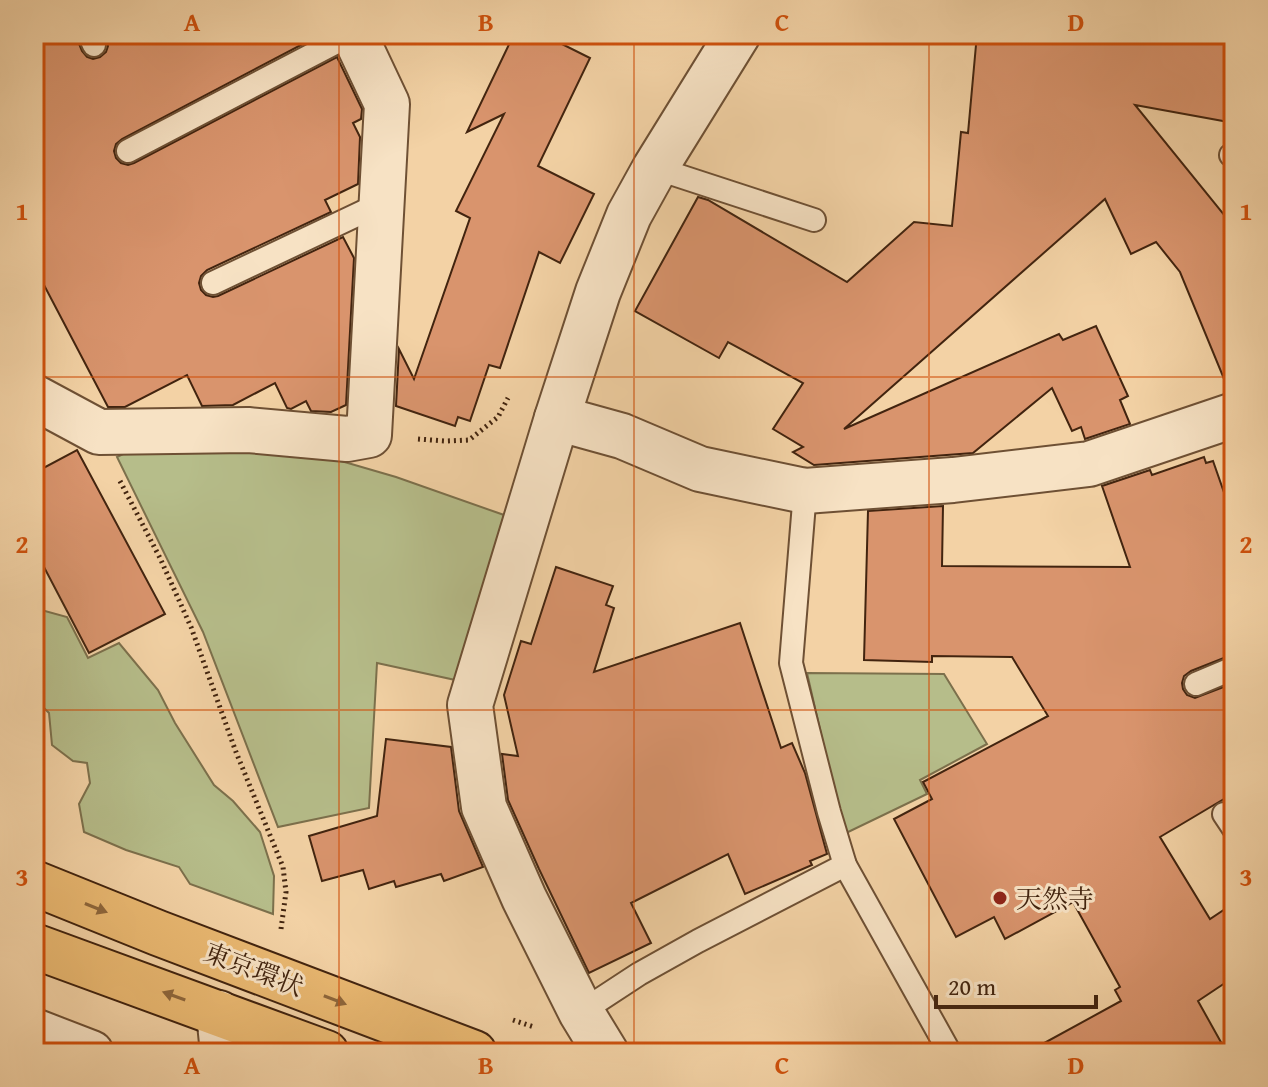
<svg xmlns="http://www.w3.org/2000/svg" width="1268" height="1087" viewBox="0 0 1268 1087" font-family="'Gentium Book Plus','Noto Serif JP',serif">
<style>
.green{fill:#b6bd8a;stroke:#7c704c;stroke-width:2}
.building{fill:#d9946d;stroke:#42240f;stroke-width:2}
.lines{fill:none;stroke-linecap:round;stroke-linejoin:round}
.service-casing{stroke:#6e5034;stroke-width:26}
.minor-casing{stroke:#6e5034;stroke-width:48}
.trunk-casing{stroke:#42240f;stroke-width:48}
.path{stroke:#42240f;stroke-width:5;stroke-dasharray:2 4;stroke-linecap:butt}
.service{stroke:#f7e2c4;stroke-width:22}
.minor{stroke:#f7e2c4;stroke-width:44}
.trunk{stroke:#eab972;stroke-width:44}
.oneway{fill:#8e673c}
.grid{fill:none;stroke:#cf510c;stroke-width:2;stroke-opacity:0.55}
.poi-dot{fill:#8f2418;stroke:#f7e2c4;stroke-width:3}
.labels{text-anchor:middle;dominant-baseline:central;stroke-width:6;stroke-linejoin:round;paint-order:stroke}
.poi-label{font-size:26px;fill:#42240f;stroke:#f7e2c4;text-anchor:start}
.street-label{font-size:26px;fill:#42240f;stroke:#f7e2c4}
.neatline{fill:none;stroke:#cf510c;stroke-width:3}
.grid-label{font-size:26px;text-anchor:middle;font-weight:bold;fill:#cf510c}
</style>
<rect width="100%" height="100%" fill="#f3d2a5"/>
<filter id="stains"><feTurbulence type="fractalNoise" baseFrequency=".0025" numOctaves="4"/><feColorMatrix values="0 0 0 0 .2 0 0 0 0 .09 0 0 0 0 .02 0 0 0 .5 -.17"/></filter>
<radialGradient id="worn" r=".72"><stop offset=".6" stop-color="#630" stop-opacity="0"/><stop offset="1" stop-color="#630" stop-opacity=".3"/></radialGradient>
<!-- green -->
<g class="green">
<polygon points="135,448 317,454 396,477 504,515 460,681 377,663 369,808 278,827 203,632 117,457"/>
<polygon points="34,608 67,617 88,658 119,643 158,690 175,723 214,785 233,801 260,832 274,876 273,914 190,884 179,867 126,850 84,832 79,804 90,783 87,763 73,761 52,745 49,713 34,698"/>
<polygon points="807,673 944,674 987,744 920,780 927,794 844,834"/>
</g>
<!-- building -->
<g class="building">
<polygon points="34,34 75,34 82,51 87,57 93,59 100,57 106,52 108,46 104,34 322,34 122,139 116,144 114,151 116,158 121,163 128,165 134,163 337,57 362,109 361,119 353,123 360,137 358,184 325,200 331,212 207,270 201,276 199,283 201,290 206,295 213,297 218,296 343,237 354,258 346,405 331,412 311,411 306,401 291,409 287,408 275,383 233,405 202,406 187,375 125,407 108,407 34,266"/>
<polygon points="514,34 542,34 590,58 538,166 594,194 560,263 539,252 500,368 489,365 470,421 458,417 455,426 396,406 399,349 414,379 470,218 456,211 504,114 467,132"/>
<polygon points="977,34 1234,34 1234,123 1135,105 1234,227 1234,391 1229,391 1180,272 1156,242 1131,254 1105,199 844,429 1059,334 1063,340 1096,326 1128,396 1120,400 1130,424 1085,439 1081,427 1072,431 1052,388 973,453 814,465 793,452 803,447 773,429 803,383 728,342 719,358 635,311 698,197 708,200 847,282 914,222 952,226 961,132 968,133"/>
<polygon points="77,450 165,614 89,653 34,548 34,491 41,487 34,473"/>
<polygon points="1204,457 1206,463 1213,461 1234,521 1234,654 1191,671 1184,676 1182,683 1183,689 1187,695 1195,698 1234,683 1234,793 1160,837 1210,919 1234,903 1234,977 1198,1001 1227,1053 1026,1053 1121,1001 1115,990 1120,987 1073,902 1005,939 994,917 956,937 894,819 932,799 923,782 1048,716 1012,657 932,656 932,662 864,660 868,511 943,506 942,566 1130,567 1102,486 1150,470 1152,475"/>
<polygon points="556,567 613,586 606,605 614,608 594,672 740,623 781,748 792,743 805,773 827,854 810,861 812,865 745,894 728,854 631,903 651,943 589,973 539,869 508,800 502,754 518,756 504,695 521,641 531,644"/>
<polygon points="386,739 451,747 459,811 483,867 444,881 441,874 396,887 394,881 369,889 363,870 322,881 309,836 377,816"/>
</g>
<g class="lines">
<defs>
<g id="service">
<polyline points="89,34 94,45"/>
<polyline points="128,151 352,34"/>
<polyline points="1231,155 1234,153"/>
<polyline points="655,168 814,220"/>
<polyline points="213,283 382,203"/>
<polyline points="805,491 791,663 829,812 845,865 950,1053"/>
<polyline points="1196,684 1234,668"/>
<polyline points="1224,814 1234,829"/>
<polyline points="581,1012 639,974 698,941 845,865"/>
</g>
<g id="minor">
<polyline points="34,397 99,432 248,430 347,439 369,435 387,104 354,34"/>
<polyline points="557,418 622,436 700,469 805,491 953,480 1089,464 1234,415"/>
<polyline points="219,1013 223,1053"/>
<polyline points="34,1031 91,1053"/>
<polyline points="606,1053 581,1012 524,898 484,807 470,705 557,418 598,292 629,215 655,168 738,34"/>
</g>
<g id="trunk">
<polyline points="34,883 158,933 474,1053"/>
<polyline points="34,946 326,1053"/>
</g>
</defs>
<!-- service casing -->
<use href="#service" class="service-casing"/>
<!-- minor casing -->
<use href="#minor" class="minor-casing"/>
<!-- trunk casing -->
<use href="#trunk" class="trunk-casing"/>
<!-- path -->
<g class="path">
<polyline points="418,439 445,441 469,440 498,417 508,398"/>
<polyline points="120,481 160,558 191,627 236,752 283,867 286,892 281,929"/>
<polyline points="513,1020 534,1027"/>
</g>
<!-- service -->
<use href="#service" class="service"/>
<!-- minor -->
<use href="#minor" class="minor"/>
<!-- trunk -->
<use href="#trunk" class="trunk"/>
</g>
<!-- one-way arrows -->
<defs><path id="oneway-solid" d="M-6-.8H1V-3.2L6.5 0L1 3.2V.8H-6Z" transform="scale(2)"/></defs>
<g class="oneway">
<use href="#oneway-solid" transform="translate(96 908) rotate(22)"/>
<use href="#oneway-solid" transform="translate(174 996) rotate(-160)"/>
<use href="#oneway-solid" transform="translate(335 1000) rotate(21)"/>
</g>
<!-- grid -->
<path class="grid" d="M339 34V1053M634 34V1053M929 34V1053M34 377H1234M34 710H1234"/>
<!-- markers -->
<circle class="poi-dot" cx="1000" cy="898" r="8"/>
<g class="labels">
<!-- poi labels -->
<g class="poi-label">
<text x="1016" y="898">天然寺</text>
</g>
<!-- street labels -->
<g class="street-label">
<text transform="translate(254 969) rotate(21)">東京環状</text>
</g>
</g>
<!-- margin -->
<rect width="1268" height="1087" fill="none" stroke="#f3d2a5" stroke-width="88"/>
<!-- scale -->
<path d="M936 995v12h160v-12" fill="none" stroke="#42240f" stroke-width="4"/>
<text x="948" y="995" font-size="24" fill="#42240f" stroke="#f7e2c4" stroke-width="6" paint-order="stroke">20 m</text>
<rect x="44" y="44" width="1180" height="999" class="neatline"/>
<g class="grid-label">
<text x="192" y="31">A</text>
<text x="486" y="31">B</text>
<text x="782" y="31">C</text>
<text x="1076" y="31">D</text>
<text x="22" y="220">1</text>
<text x="1246" y="220">1</text>
<text x="22" y="553">2</text>
<text x="1246" y="553">2</text>
<text x="22" y="886">3</text>
<text x="1246" y="886">3</text>
<text x="192" y="1074">A</text>
<text x="486" y="1074">B</text>
<text x="782" y="1074">C</text>
<text x="1076" y="1074">D</text>
</g>
<rect width="100%" height="100%" filter="url(#stains)"/>
<rect width="100%" height="100%" fill="url(#worn)"/>
</svg>
